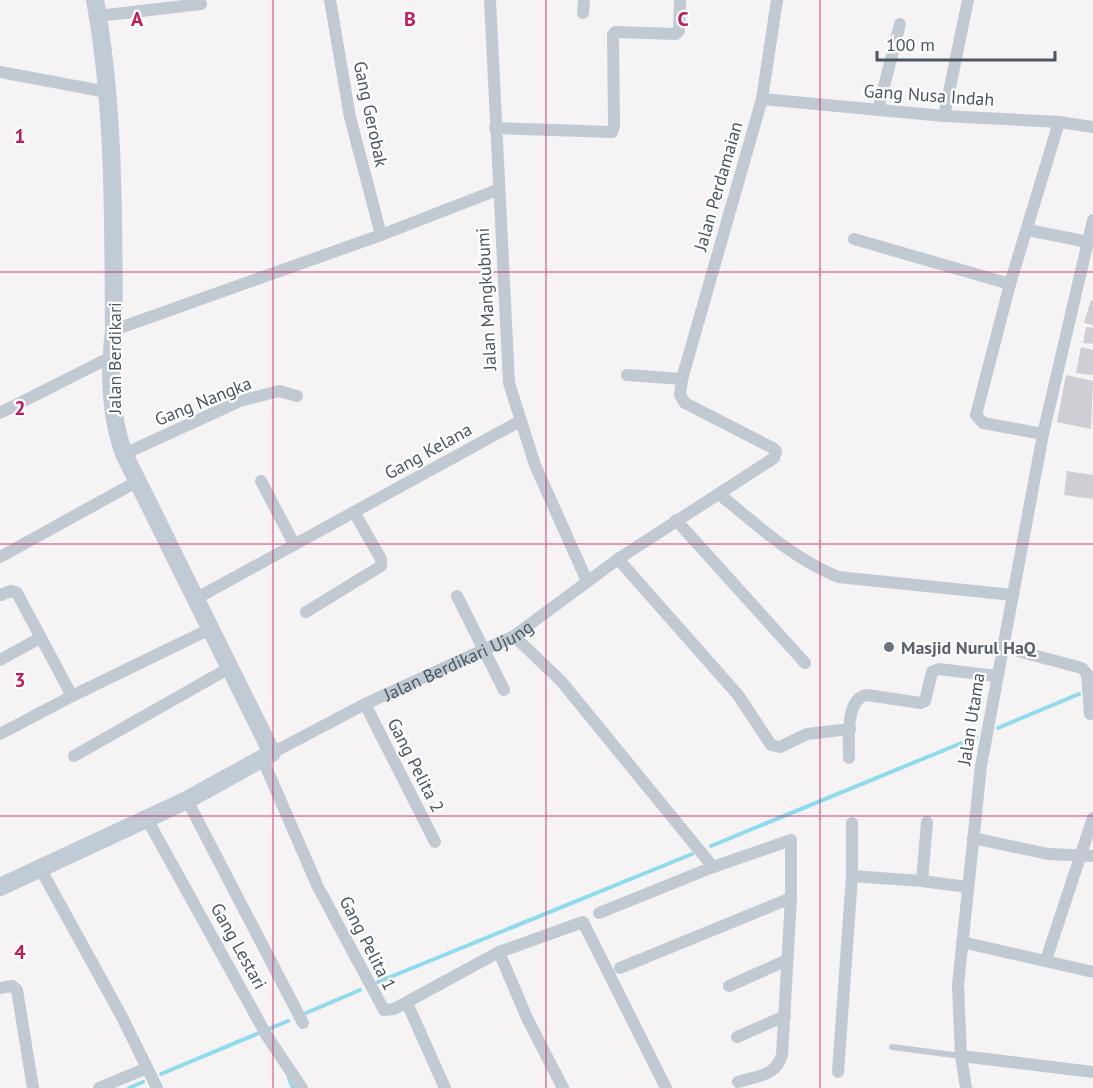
<svg xmlns="http://www.w3.org/2000/svg" width="1093" height="1088" viewBox="0 0 1093 1088" font-family="'PT Sans',sans-serif">
<style>
.lines{fill:none;stroke-linecap:round;stroke-linejoin:round}
.stream{stroke:#90daee;stroke-width:4}
.building{fill:#cdcfd5}
.lane{stroke:#c1cad2;stroke-width:6}
.street{stroke:#c1cad2;stroke-width:12}
.secondary{stroke:#c1cbd6;stroke-width:18}
.grid{fill:none;stroke:#c2185b;stroke-width:1.5;stroke-opacity:0.55}
.worship-dot{fill:#6b7280;stroke:#fff;stroke-width:2}
.labels{text-anchor:middle;dominant-baseline:central;stroke-width:4.5;stroke-linejoin:round;paint-order:stroke}
.street-label{font-size:18px;fill:#4a5661;stroke:#fff}
.worship-label{font-size:18px;font-weight:bold;fill:#5b616d;stroke:#fff;text-anchor:start}
.grid-label{font-size:20px;text-anchor:middle;font-weight:bold;fill:#c2185b;stroke:#fff;stroke-width:4.5;stroke-linejoin:round;paint-order:stroke}
</style>
<rect width="100%" height="100%" fill="#f5f3f3"/>
<g class="lines">
<!-- stream -->
<g class="stream">
<polyline points="998,728 1079,694"/>
<polyline points="711,846 976,737"/>
<polyline points="378,982 692,854"/>
<polyline points="306,1013 360,990"/>
<polyline points="271,1028 288,1021"/>
<polyline points="161,1074 259,1033"/>
<polyline points="289,1078 293,1088"/>
<polyline points="129,1088 143,1082"/>
</g>
</g>
<!-- building -->
<g class="building">
<polygon points="1091,300 1093,301 1093,325 1084,323"/>
<polygon points="1086,327 1093,328 1093,344 1083,343"/>
<polygon points="1081,347 1093,350 1093,375 1076,373"/>
<polygon points="1066,375 1093,381 1091,429 1057,422"/>
<polygon points="1067,471 1093,475 1093,499 1064,495"/>
</g>
<g class="lines">
<!-- lane -->
<polyline class="lane" points="892,1047 961,1056"/>
<!-- street -->
<g class="street">
<polyline points="330,0 350,117 381,235"/>
<polyline points="490,0 509,383 535,465 587,581"/>
<polyline points="583,13 584,0"/>
<polyline points="98,16 201,4"/>
<polyline points="0,72 107,92"/>
<polyline points="762,99 944,116 1059,122 1093,127"/>
<polyline points="878,110 900,24"/>
<polyline points="944,116 968,0"/>
<polyline points="495,128 612,132 614,126 613,35 615,32 676,34 679,31 680,0"/>
<polyline points="1028,230 1088,242"/>
<polyline points="854,239 1010,284"/>
<polyline points="114,330 381,235 497,190"/>
<polyline points="627,375 682,379"/>
<polyline points="0,413 111,357"/>
<polyline points="1043,434 983,423 976,415 1010,284 1059,122"/>
<polyline points="124,454 240,401 279,391 297,396"/>
<polyline points="261,481 294,544"/>
<path d="M719 494C757 525 792 558 838 577L1013 595"/>
<polyline points="676,520 805,663"/>
<polyline points="0,557 138,481"/>
<polyline points="618,559 738,695 771,745 780,747 807,734 850,729"/>
<polyline points="0,595 11,591 17,593 72,696"/>
<polyline points="457,596 504,690"/>
<polyline points="197,598 520,421"/>
<polyline points="306,612 381,566 381,559 354,512"/>
<polyline points="514,636 561,681 713,867"/>
<polyline points="1003,647 1082,668 1087,674 1090,714 1093,713"/>
<polyline points="0,660 40,638"/>
<polyline points="365,704 435,842"/>
<polyline points="0,734 72,696 212,628"/>
<path id="s1" d="M272 753 365 704 514 636 618 559 774 458 776 451 773 448 685 403 680 395 682 379 762 99 777 0"/>
<polyline points="74,756 231,667"/>
<polyline points="262,758 318,887 384,1010 394,1009 499,952 583,922 666,1088"/>
<path d="M849 758C849 741 845 698 867 695L921 703 925 701 932 672 939 669 996 676"/>
<polyline points="187,800 303,1023"/>
<polyline points="147,819 267,1036 302,1088"/>
<polyline points="973,838 1048,854 1093,856"/>
<polyline points="40,868 122,1017 157,1088"/>
<polyline points="852,876 922,881 967,887"/>
<polyline points="922,881 927,822"/>
<path d="M599 913 713 867 791 840V898L782 1055C776 1076 757 1076 738 1082"/>
<polyline points="962,942 1093,972"/>
<polyline points="499,952 527,1018 563,1088"/>
<polyline points="1046,960 1093,818"/>
<polyline points="620,968 791,898"/>
<polyline points="729,986 787,960"/>
<polyline points="0,988 12,986 17,990 33,1088"/>
<polyline points="407,1003 445,1088"/>
<polyline points="737,1037 785,1016"/>
<polyline points="961,1056 1093,1072"/>
<polyline points="838,1072 852,876 852,823"/>
<polyline points="99,1088 147,1068"/>
<polyline points="966,1088 961,1056 958,985 981,766 1043,434 1093,220"/>
</g>
<!-- secondary -->
<path class="secondary" d="M0 887 187 800 272 753 124 454C110 415 109 371 114 330 113 219 115 109 95 0"/>
</g>
<!-- grid -->
<path class="grid" d="M273 0V1088M546 0V1088M820 0V1088M0 272H1093M0 544H1093M0 816H1093"/>
<!-- markers -->
<circle class="worship-dot" cx="889" cy="647" r="6"/>
<g class="labels">
<!-- street labels -->
<g class="street-label">
<text transform="translate(929 95) rotate(4)">Gang Nusa Indah</text>
<text transform="translate(371 114) rotate(78)">Gang Gerobak</text>
<text transform="translate(718 186) rotate(-74)">Jalan Perdamaian</text>
<text transform="translate(486 299) rotate(-93)">Jalan Mangkubumi</text>
<text transform="translate(114 358) rotate(-90)">Jalan Berdikari</text>
<text transform="translate(203 401) rotate(-22)">Gang Nangka</text>
<text transform="translate(428 451) rotate(-29)">Gang Kelana</text>
<text stroke="none"><textPath href="#s1" startOffset="208">Jalan Berdikari Ujung</textPath></text>
<text transform="translate(971 719) rotate(-81)">Jalan Utama</text>
<text transform="translate(416 765) rotate(63)">Gang Pelita 2</text>
<text transform="translate(368 943) rotate(63)">Gang Pelita 1</text>
<text transform="translate(239 946) rotate(61)">Gang Lestari</text>
</g>
<!-- worship labels -->
<g class="worship-label">
<text x="901" y="647">Masjid Nurul HaQ</text>
</g>
</g>
<g class="grid-label">
<text x="137" y="26">A</text>
<text x="410" y="26">B</text>
<text x="683" y="26">C</text>
<text x="20" y="143">1</text>
<text x="20" y="415">2</text>
<text x="20" y="687">3</text>
<text x="20" y="959">4</text>
</g>
<!-- scale -->
<path d="M877 51v9h178v-9" fill="none" stroke="#4a5661" stroke-width="3"/>
<text x="886" y="51" font-size="18" fill="#4a5661" stroke="#ffffff" stroke-width="4.5" paint-order="stroke">100 m</text>
</svg>
